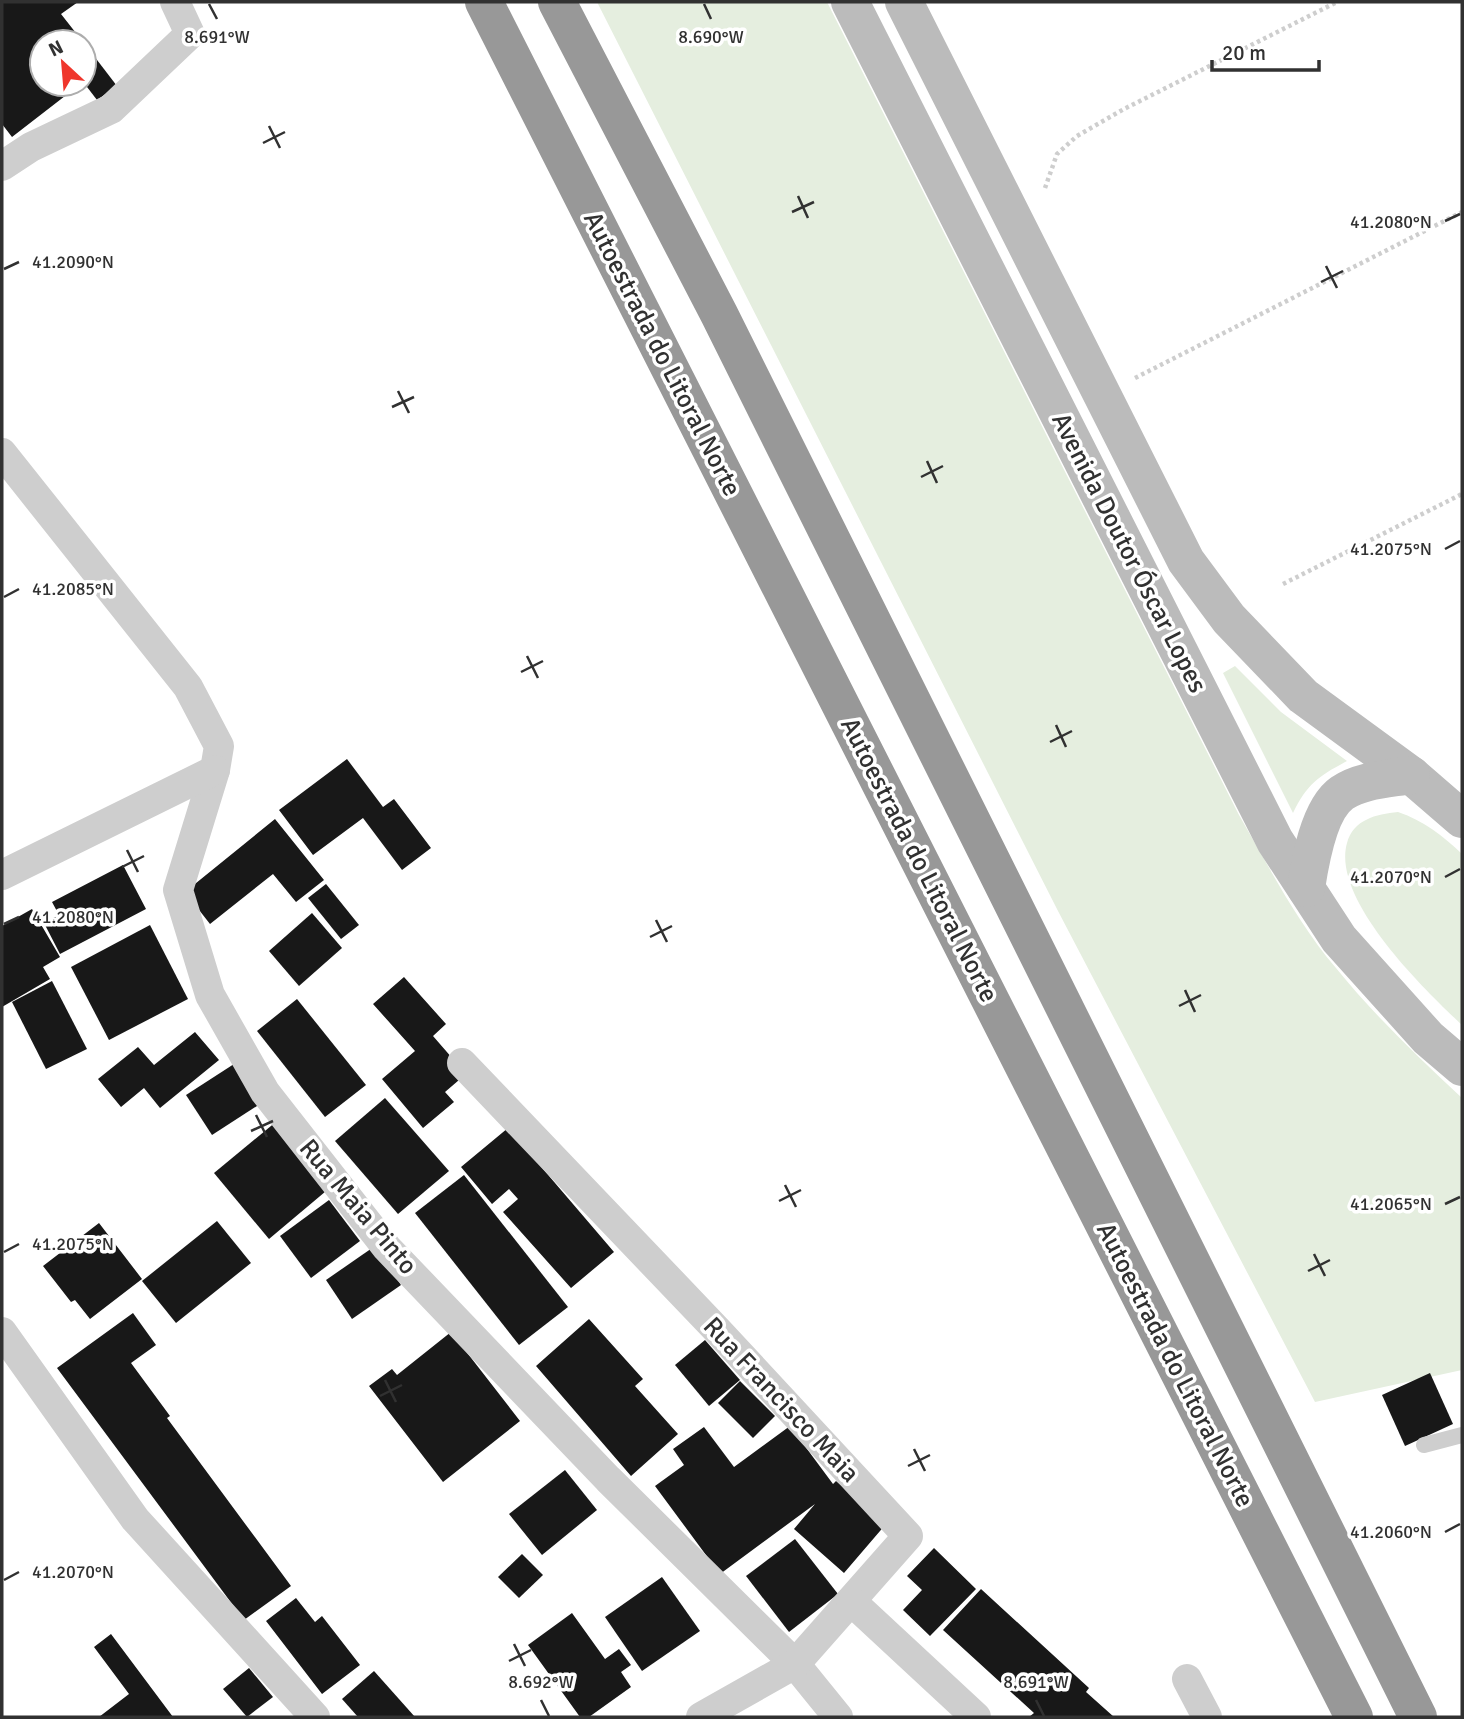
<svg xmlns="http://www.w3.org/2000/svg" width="1464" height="1719" viewBox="0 0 1464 1719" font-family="Signika,sans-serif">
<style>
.green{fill:#e5eedf}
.building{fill:#181818}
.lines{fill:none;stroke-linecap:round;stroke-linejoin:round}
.path{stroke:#cecece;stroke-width:4.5;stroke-dasharray:3.5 3.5;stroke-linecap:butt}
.service{stroke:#cecece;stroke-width:16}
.minor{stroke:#cecece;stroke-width:30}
.secondary{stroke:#bbb;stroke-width:38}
.motorway{stroke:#989898;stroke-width:38}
.ticks{fill:none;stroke:#313131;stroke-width:2.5}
.labels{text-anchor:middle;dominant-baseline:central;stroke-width:7;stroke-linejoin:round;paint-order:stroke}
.street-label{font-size:26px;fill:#313131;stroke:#fff}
.ticks-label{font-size:18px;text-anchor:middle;fill:#313131;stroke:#fff;stroke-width:7;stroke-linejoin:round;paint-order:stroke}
</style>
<rect width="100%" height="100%" fill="#fff"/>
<!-- green -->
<g class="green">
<path d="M597 2H827L1239 815C1269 867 1297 922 1336 968 1374 1015 1418 1057 1462 1098V1370L1315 1402 1058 911Z"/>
<path d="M1235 666 1281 712 1347 761C1319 776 1307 784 1293 813L1223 673Z"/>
<path d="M1398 812C1424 821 1442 835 1462 854V1025C1424 989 1331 899 1347 843 1353 820 1376 814 1398 812Z"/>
</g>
<!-- building -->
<g class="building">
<polygon points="2,2 78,2 61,14 83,42 42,42 42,84 56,84 65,96 12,137 2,124"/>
<polygon points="84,43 117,86 97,100 84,83"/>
<polygon points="347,759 383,807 394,799 431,848 402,870 363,818 313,855 279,810"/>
<polygon points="275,819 324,880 296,902 273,874 210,924 185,892"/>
<polygon points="123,865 146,909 60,954 44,923 59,915 52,902"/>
<polygon points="326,884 359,925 341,939 308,898"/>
<polygon points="32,909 60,957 43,967 50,979 2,1007 2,926"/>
<polygon points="312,913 342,948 299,986 269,951"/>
<polygon points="150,925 188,999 109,1040 71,967"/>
<polygon points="404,977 446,1024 433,1036 466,1074 445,1092 454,1102 423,1128 382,1079 415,1051 373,1004"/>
<polygon points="52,981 87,1049 46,1069 12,1002"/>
<polygon points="297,999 366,1085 325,1117 257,1031"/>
<polygon points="195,1032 219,1060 160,1108 144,1088 121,1107 98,1079 138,1047 154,1065"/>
<polygon points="234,1064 260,1104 212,1135 186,1095"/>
<polygon points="385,1098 449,1171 398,1214 335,1141"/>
<polygon points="277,1121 332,1186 269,1239 214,1173"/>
<polygon points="508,1128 614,1252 571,1288 503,1212 518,1199 509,1189 492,1204 461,1167"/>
<polygon points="464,1175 568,1307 519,1345 415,1213"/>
<polygon points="329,1200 360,1241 311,1278 280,1236"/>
<polygon points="217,1221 251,1263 176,1323 142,1281"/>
<polygon points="99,1223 142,1279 90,1319 75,1300 71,1302 43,1266"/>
<polygon points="375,1246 401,1285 352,1319 326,1280"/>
<polygon points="133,1313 156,1345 131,1363 170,1416 167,1418 291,1586 244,1620 57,1368"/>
<polygon points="589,1319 643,1379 635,1386 678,1434 631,1476 536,1366"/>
<polygon points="451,1332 520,1421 443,1482 369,1386 392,1369 397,1375"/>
<polygon points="705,1340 740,1380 709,1406 675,1365"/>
<polygon points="1430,1373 1453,1424 1405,1446 1382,1395"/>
<polygon points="740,1381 775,1416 753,1438 718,1403"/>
<polygon points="790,1426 833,1484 836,1481 886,1524 844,1573 794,1529 815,1504 720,1574 655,1486 684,1465 673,1449 704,1427 734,1467"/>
<polygon points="565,1470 597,1510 542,1555 509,1514"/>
<polygon points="795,1539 838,1594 789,1632 746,1576"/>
<polygon points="934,1548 976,1589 930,1636 903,1610 922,1590 907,1576"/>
<polygon points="522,1554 543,1575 519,1598 498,1577"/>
<polygon points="662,1577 700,1631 642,1671 605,1617"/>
<polygon points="981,1589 1089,1688 1086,1692 1114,1717 1029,1717 1034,1713 943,1630"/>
<polygon points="296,1598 315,1622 322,1616 360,1665 322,1694 266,1621"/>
<polygon points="572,1613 605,1659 619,1649 631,1665 621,1672 631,1687 589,1717 580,1717 528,1645"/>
<polygon points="111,1634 173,1717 99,1717 129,1694 94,1647"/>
<polygon points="249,1668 273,1697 247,1717 223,1689"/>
<polygon points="374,1671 415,1717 358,1717 342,1699"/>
</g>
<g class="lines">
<!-- path -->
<g class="path">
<polyline points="1045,188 1057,154 1077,136 1124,109 1337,2"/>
<polyline points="1135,378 1462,212"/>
<polyline points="1283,584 1462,494"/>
</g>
<!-- service -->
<polyline class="service" points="1424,1445 1462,1435"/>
<!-- minor -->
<g class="minor">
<polyline points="2,166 31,147 111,109 190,34 175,2"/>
<polyline points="2,453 188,687 219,746 215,770 178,890 210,995 265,1092 387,1248 608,1479 795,1664 838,1717"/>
<polyline points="2,875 215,770"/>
<polyline points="462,1063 718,1331 908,1536 795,1664 701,1717"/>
<polyline points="2,1332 135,1519 315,1717"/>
<polyline points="851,1601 976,1717"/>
<polyline points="1187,1679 1207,1717"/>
</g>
<!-- secondary -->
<g class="secondary">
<polyline points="850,2 1275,841 1339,939 1428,1038 1462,1067"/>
<polyline points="904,2 1186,561 1229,619 1303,696 1411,775 1462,819"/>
<path d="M1306 888C1310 862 1319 809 1342 793 1361 780 1388 779 1411 775"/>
</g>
<!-- motorway -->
<g class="motorway">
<polyline points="484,2 1354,1717"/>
<polyline points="557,2 719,314 1418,1717"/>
</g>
</g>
<!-- ticks -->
<path class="ticks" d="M209 4 217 19M704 4 711 19M269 126 280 148M263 143 285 132M798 196 808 218M792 212 814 202M1445 221 1460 214M1326 266 1337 288M4 269 19 262M1321 282 1343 271M398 391 409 413M392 407 414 397M927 461 937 483M921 477 943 466M1445 549 1460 541M4 597 19 589M527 656 538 678M521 672 543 661M1056 725 1066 747M1050 742 1072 731M127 850 138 872M122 867 144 856M1445 877 1460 869M656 920 667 942M4 924 19 917M650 937 672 926M1185 990 1195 1012M1179 1006 1201 995M256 1115 267 1137M251 1131 273 1121M785 1185 796 1207M779 1201 801 1190M1445 1204 1460 1197M4 1252 19 1244M1314 1254 1325 1276M1308 1271 1330 1260M385 1380 396 1402M380 1396 402 1385M914 1449 925 1471M908 1466 930 1455M1445 1532 1460 1524M4 1580 19 1572M514 1644 525 1666M509 1661 531 1650M541 1700 549 1716M1036 1700 1044 1716"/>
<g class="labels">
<!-- street labels -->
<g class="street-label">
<text transform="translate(662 354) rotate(63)">Autoestrada do Litoral Norte</text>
<text transform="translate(1129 553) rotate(63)">Avenida Doutor Óscar Lopes</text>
<text transform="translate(919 860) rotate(63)">Autoestrada do Litoral Norte</text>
<text transform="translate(358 1207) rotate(50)">Rua Maia Pinto</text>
<text transform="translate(1175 1365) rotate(63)">Autoestrada do Litoral Norte</text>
<text transform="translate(781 1400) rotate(47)">Rua Francisco Maia</text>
</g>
</g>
<g class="ticks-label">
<text x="217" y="43">8.691°W</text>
<text x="711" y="43">8.690°W</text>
<text x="1391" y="228">41.2080°N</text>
<text x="73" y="268">41.2090°N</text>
<text x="1391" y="555">41.2075°N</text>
<text x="73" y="595">41.2085°N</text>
<text x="1391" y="883">41.2070°N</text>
<text x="73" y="923">41.2080°N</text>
<text x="1391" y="1210">41.2065°N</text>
<text x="73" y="1250">41.2075°N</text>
<text x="1391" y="1538">41.2060°N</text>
<text x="73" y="1578">41.2070°N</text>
<text x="541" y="1688">8.692°W</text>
<text x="1036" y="1688">8.691°W</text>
</g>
<!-- border -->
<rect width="1464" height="1719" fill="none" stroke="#313131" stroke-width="7"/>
<!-- north arrow -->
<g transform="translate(63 63) rotate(334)"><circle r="33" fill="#ffffff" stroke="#adadad" stroke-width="2"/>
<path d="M0-5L12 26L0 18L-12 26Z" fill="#ef362c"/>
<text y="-10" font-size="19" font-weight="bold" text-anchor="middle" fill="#313131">N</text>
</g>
<!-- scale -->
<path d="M1212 60v10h107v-10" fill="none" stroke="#313131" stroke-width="3.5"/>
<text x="1222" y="60" font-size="21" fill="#313131" stroke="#ffffff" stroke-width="5" paint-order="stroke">20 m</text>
</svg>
